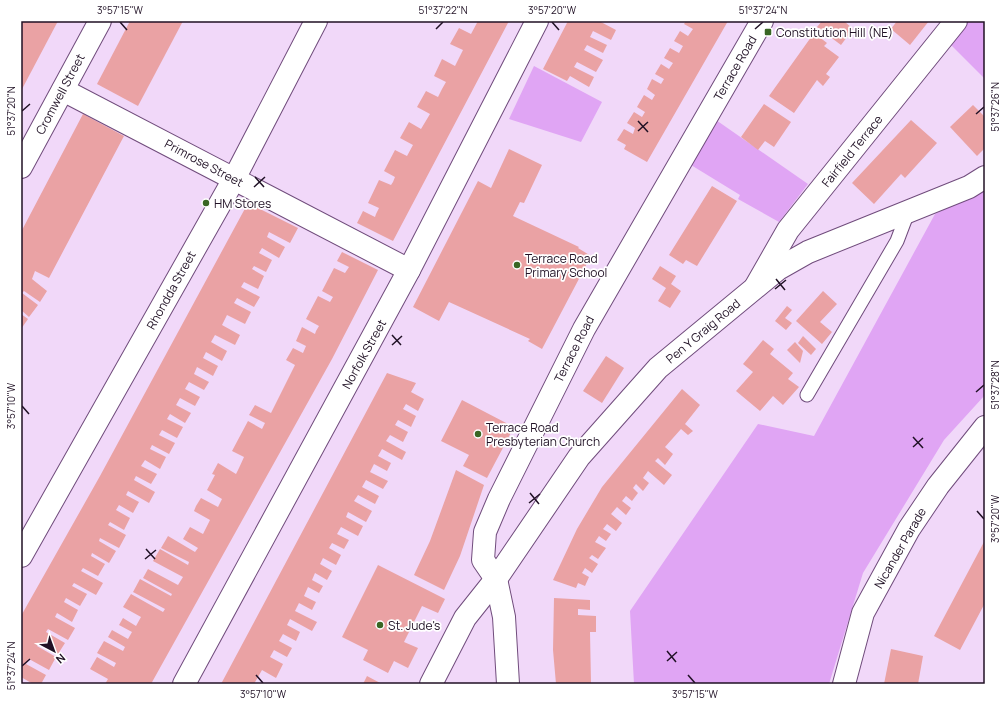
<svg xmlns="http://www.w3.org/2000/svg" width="1006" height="705" viewBox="0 0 1006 705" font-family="Manrope,sans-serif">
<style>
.green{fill:#e0a5f4}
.building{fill:#eaa2a4}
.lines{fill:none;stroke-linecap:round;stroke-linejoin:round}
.lane-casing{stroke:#704c7c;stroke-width:15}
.street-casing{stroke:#704c7c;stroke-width:24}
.secondary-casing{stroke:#704c7c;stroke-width:24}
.lane{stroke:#fff;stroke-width:13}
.street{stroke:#fff;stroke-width:22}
.secondary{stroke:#fff;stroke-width:22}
.ticks{fill:none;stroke:#201125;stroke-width:1.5}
.poi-dot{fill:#396624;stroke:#fff;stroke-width:1.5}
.labels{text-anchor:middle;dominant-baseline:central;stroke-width:3.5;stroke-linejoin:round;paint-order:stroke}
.poi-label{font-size:12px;fill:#201125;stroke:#fff;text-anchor:start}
.street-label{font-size:12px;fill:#201125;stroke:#fff}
.neatline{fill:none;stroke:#201125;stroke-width:1.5}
.ticks-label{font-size:10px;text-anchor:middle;fill:#201125}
</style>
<rect width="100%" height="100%" fill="#f1d8f9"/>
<!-- green -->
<g class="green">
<polygon points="966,21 985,21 985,79 948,42"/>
<polygon points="534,66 602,102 581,142 509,119"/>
<polygon points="716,120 808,184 779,222 738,199 740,195 691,165"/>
<polygon points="985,189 985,395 944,440 863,573 829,684 634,684 630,611 758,424 814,436 935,214"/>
</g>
<!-- building -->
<g class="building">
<polygon points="21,21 58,21 21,91"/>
<polygon points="130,21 183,21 138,106 97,84"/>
<polygon points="478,21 509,21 393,241 357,223 363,211 375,217 376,214 379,208 368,203 379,180 391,185 393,182 395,177 384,171 395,150 407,156 413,145 400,138 409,122 421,129 430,114 417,107 426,91 438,97 442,89 446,82 434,76 442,59 455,66 463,50 450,44 459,28 471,34"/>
<polygon points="568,21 599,21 616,30 611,40 593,31 590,37 607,45 603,53 587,45 584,50 603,60 596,72 577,62 574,67 594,77 589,87 570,76 567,81 543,69"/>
<polygon points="686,21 728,21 647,162 624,149 626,145 617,140 624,129 633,134 635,128 627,123 634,112 642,117 645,112 637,107 644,95 652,100 655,95 647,89 652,79 661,84 664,79 655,74 661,64 669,69 673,63 664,58 670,48 679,53 683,46 674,41 680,31 688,36 693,29 684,24"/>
<polygon points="822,21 844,21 853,29 841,45 817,27"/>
<polygon points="897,21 929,21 910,45 891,29"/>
<polygon points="814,33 827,43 824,46 839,57 826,74 830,77 823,86 817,80 794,113 769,96"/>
<polygon points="764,104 791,122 774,147 765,141 758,150 741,137"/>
<polygon points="973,105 985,117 985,148 977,156 950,127"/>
<polygon points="83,114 124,136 49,278 35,271 32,279 47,291 40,302 24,291 22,293 38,305 29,317 21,310 21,232"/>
<polygon points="911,120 937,143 905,178 901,174 874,204 852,183"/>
<polygon points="509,149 542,165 524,203 520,202 513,216 579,247 578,248 591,256 542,349 528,341 530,339 449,302 439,321 413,307 478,181 491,188"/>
<polygon points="712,186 737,201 697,266 686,260 683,264 669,255"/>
<polygon points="248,203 298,228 290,243 269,232 267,237 285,247 279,258 262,248 259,253 272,260 266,272 254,266 252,269 264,276 258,289 244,282 241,287 260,297 254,307 237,298 234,303 251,312 245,324 227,315 222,325 240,335 235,345 215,335 211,342 227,351 222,361 206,352 203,358 218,366 213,376 197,367 194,374 209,382 204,390 189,382 185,389 200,397 195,406 180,398 176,405 191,413 185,423 170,414 167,419 183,427 177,438 162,430 159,435 175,443 169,454 152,445 150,449 166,457 160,469 145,460 141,466 157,474 151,484 136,476 134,480 155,492 149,503 128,491 126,495 139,502 133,513 119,505 116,510 130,518 124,530 110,522 108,525 126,535 119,548 100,538 99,541 116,551 109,563 92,553 91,556 105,564 98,576 83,568 81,571 103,583 96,595 74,583 72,586 87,594 80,606 66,598 64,602 78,610 72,622 57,613 55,617 75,628 68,640 48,629 46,632 65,643 58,654 39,643 37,646 56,657 49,670 29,659 26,664 46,675 41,684 33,684 21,677 21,616 100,476"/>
<polygon points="342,252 378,270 332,359 151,684 105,684 108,679 90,669 97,657 114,667 116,663 97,653 104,641 123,651 125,647 108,637 112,630 128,639 132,632 119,625 123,618 136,626 141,617 123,607 131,594 163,612 165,609 133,592 140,579 171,596 172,594 143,578 148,569 178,585 183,577 153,561 160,549 188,565 189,562 161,548 168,536 195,552 198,548 183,539 190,527 203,534 210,520 194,511 196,506 201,498 218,507 222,499 207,490 215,475 212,474 218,463 236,474 239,468 244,457 232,451 248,421 262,429 265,423 249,415 255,405 271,413 295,365 286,360 293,348 303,353 306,346 296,341 302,327 315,334 316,331 319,326 306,319 318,296 330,302 333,297 322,291 334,268 345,273 349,267 337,261"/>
<polygon points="660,266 676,276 671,284 681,291 670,308 658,301 666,288 652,279"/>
<polygon points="823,291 837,304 820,322 832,332 822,344 796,321"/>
<polygon points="787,306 792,310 785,318 792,323 786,330 775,321"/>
<polygon points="21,314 28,319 21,329"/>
<polygon points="803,336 816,349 811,355 798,343"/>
<polygon points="763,340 774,349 770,354 793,373 788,379 799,387 783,405 773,396 760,411 736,391 753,372 743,364"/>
<polygon points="795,342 803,351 800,363 787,350"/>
<polygon points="606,356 624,368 602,403 583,391"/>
<polygon points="387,373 416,383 411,392 424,399 418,411 406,404 403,409 416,416 411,427 398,420 395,425 408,432 403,442 390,435 386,441 406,452 402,460 382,449 378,456 391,463 387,471 374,464 370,472 388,481 383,489 366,480 362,487 379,496 375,504 358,495 354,501 372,511 366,522 348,512 346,517 363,526 358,536 341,527 337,534 349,540 344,549 332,543 329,548 341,555 336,565 323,558 320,564 332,571 327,580 315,573 312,580 323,586 319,593 308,587 304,596 316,602 312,610 299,603 295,611 317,622 312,631 290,619 287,625 300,632 296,641 283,634 279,641 292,648 287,657 274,650 270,657 283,664 276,678 262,670 254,684 221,684"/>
<polygon points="682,389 700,405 685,424 693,431 688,435 681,429 665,447 673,454 665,465 658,458 655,461 672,475 664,485 648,471 643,478 649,483 643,491 636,484 633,488 638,493 632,501 626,496 622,501 631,508 626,515 617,507 611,514 622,523 616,531 607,524 603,529 611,534 606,541 599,536 595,542 606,548 598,559 592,555 589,558 598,564 592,573 585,568 582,573 589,577 585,586 578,583 576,588 553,580 577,529 602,487"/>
<polygon points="462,400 514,427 487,478 463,466 469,455 441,441"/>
<polygon points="456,470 484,485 460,556 444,590 414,575 430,541"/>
<polygon points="985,540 985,603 960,650 934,636"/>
<polygon points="378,565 445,599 438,613 422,606 404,642 418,648 408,668 394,661 388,673 363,660 368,650 342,637"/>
<polygon points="554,598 590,600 590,610 578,609 578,615 596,616 596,632 590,632 591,683 556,684 553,650"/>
<polygon points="891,649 923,656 918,684 884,684"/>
<polygon points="367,676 382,684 363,684"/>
</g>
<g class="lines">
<defs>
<polyline id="lane" points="807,395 897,241 908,212"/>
<g id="street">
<polyline points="63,90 409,270"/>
<polyline points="21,167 100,21"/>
<polyline points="756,286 788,230 956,21"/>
<polyline points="21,556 234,179 316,21"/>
<polyline points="184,684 409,270 537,21"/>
<polyline points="508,684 504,617 496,579 483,560 485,532 499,499 584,329 762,21"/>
<polyline points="844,684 863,613 909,529 938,486 985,427"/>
</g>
<polyline id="secondary" points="431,684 465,618 496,579 579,457 658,368 778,269 808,252 969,187 985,177"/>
</defs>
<!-- lane casing -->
<use href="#lane" class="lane-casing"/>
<!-- street casing -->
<use href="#street" class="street-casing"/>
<!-- secondary casing -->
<use href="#secondary" class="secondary-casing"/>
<!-- lane -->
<use href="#lane" class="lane"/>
<!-- street -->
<use href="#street" class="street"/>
<!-- secondary -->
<use href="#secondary" class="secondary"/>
</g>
<!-- ticks -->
<path class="ticks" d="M120 22 127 30M552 22 559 30M436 29 443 22M755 29 763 22M22 111 30 104M976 114 984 107M638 121 648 132M638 131 648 122M255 177 264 187M254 187 265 177M776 279 785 290M775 289 786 280M392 335 401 345M392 345 402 336M976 392 984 385M22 406 29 414M913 437 923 448M913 447 923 438M530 493 539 504M529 503 540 494M977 511 984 519M146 549 155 559M145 559 156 550M667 651 676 662M667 661 677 652M22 666 30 659M256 675 263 683M688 675 695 683"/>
<!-- markers -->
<g class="poi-dot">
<rect x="764" y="28" width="8" height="8" rx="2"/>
<circle cx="206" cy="203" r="4"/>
<circle cx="517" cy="265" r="4"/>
<circle cx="478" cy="434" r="4"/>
<circle cx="380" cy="625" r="4"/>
</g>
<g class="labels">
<!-- poi labels -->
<g class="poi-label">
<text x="776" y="32">Constitution Hill (NE)</text>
<text x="214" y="203">HM Stores</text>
<text x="525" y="258">Terrace Road<tspan x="525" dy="14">Primary School</tspan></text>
<text x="486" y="427">Terrace Road<tspan x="486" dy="14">Presbyterian Church</tspan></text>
<text x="388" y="625">St. Jude's</text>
</g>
<!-- street labels -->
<g class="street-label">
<text transform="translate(735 68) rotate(-60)">Terrace Road</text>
<text transform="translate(60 94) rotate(-62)">Cromwell Street</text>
<text transform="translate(852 151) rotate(-51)">Fairfield Terrace</text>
<text transform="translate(204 163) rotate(28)">Primrose Street</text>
<text transform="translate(171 290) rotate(-61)">Rhondda Street</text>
<text transform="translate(703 331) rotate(-40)">Pen Y Graig Road</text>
<text transform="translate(574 349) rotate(-63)">Terrace Road</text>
<text transform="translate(364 354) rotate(-61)">Norfolk Street</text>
<text transform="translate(900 548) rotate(-60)">Nicander Parade</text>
</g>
</g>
<!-- border -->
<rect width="1006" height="705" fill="none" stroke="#ffffff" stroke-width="44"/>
<!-- north arrow -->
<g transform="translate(54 651) rotate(139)" stroke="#ffffff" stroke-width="3" paint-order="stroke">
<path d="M0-3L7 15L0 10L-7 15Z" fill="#201125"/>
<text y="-6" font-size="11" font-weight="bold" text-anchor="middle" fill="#201125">N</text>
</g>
<rect x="22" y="22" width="962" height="661" class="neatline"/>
<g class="ticks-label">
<text x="120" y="14">3°57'15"W</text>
<text x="443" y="14">51°37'22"N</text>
<text x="552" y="14">3°57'20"W</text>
<text x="763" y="14">51°37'24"N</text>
<text transform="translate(995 107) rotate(-90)" y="4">51°37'26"N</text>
<text transform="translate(11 111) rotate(-90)" y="4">51°37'20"N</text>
<text transform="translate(995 385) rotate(-90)" y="4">51°37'28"N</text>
<text transform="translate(11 406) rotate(-90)" y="4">3°57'10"W</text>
<text transform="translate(995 519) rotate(-90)" y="4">3°57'20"W</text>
<text transform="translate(11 666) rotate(-90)" y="4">51°37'24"N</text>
<text x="263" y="698">3°57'10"W</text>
<text x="695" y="698">3°57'15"W</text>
</g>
</svg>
